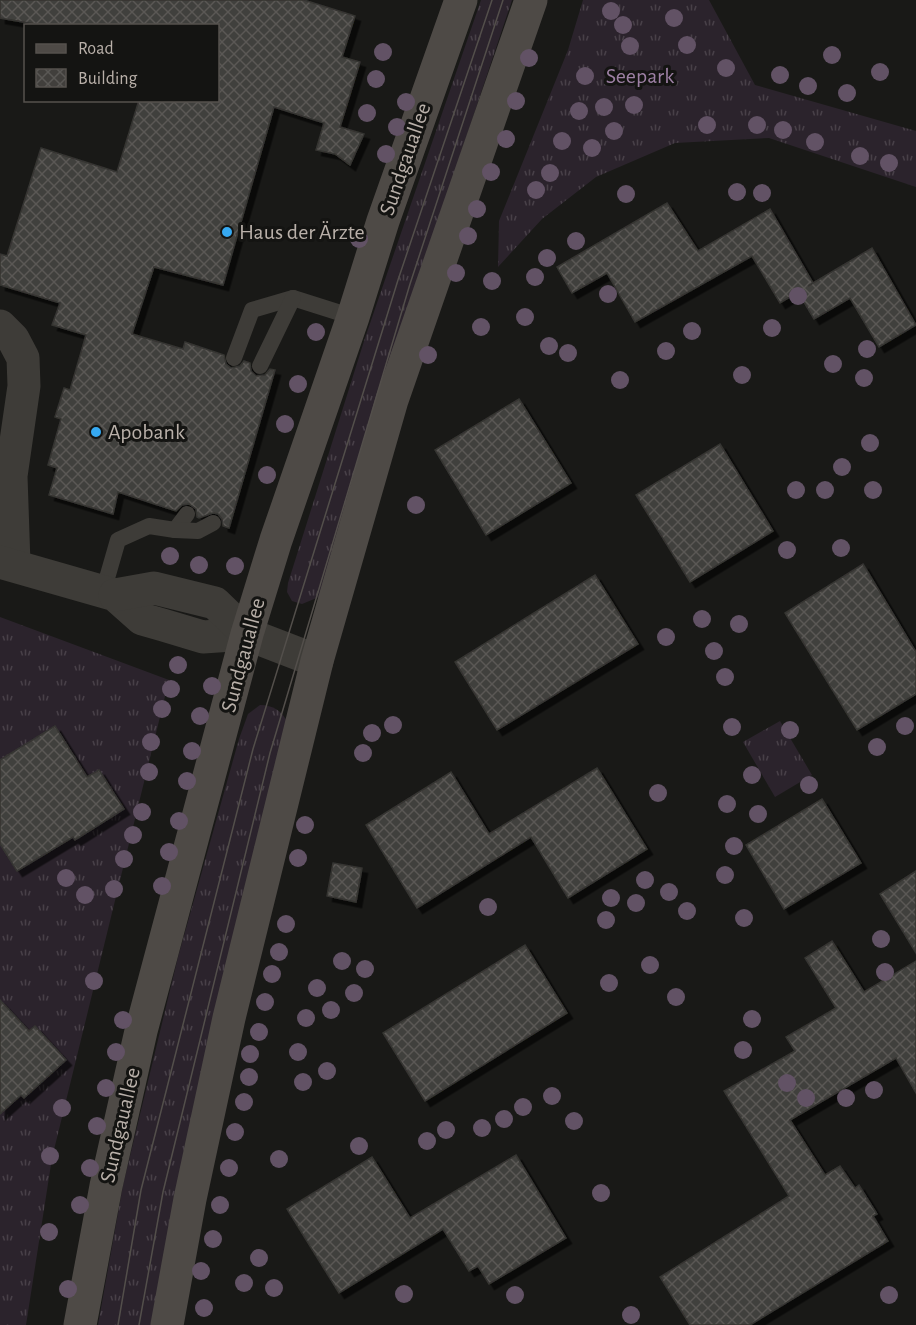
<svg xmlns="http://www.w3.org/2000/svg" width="916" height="1325" viewBox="0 0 916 1325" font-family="'Alegreya Sans',sans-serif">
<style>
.grass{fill:url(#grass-tufts)}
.building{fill:url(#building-cross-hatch);stroke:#353431;stroke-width:1.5;filter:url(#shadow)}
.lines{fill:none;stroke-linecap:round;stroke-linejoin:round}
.lane{stroke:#3e3c38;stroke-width:16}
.street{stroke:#3e3c38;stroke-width:33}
.secondary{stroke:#4e4a46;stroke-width:33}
.tram{stroke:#534f4b;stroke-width:1.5}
.tree{fill:#625265}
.poi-dot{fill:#36a9f2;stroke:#141412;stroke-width:2}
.labels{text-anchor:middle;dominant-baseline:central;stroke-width:6;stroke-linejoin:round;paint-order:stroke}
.park-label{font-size:22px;fill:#9d80a4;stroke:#141412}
.street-label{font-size:22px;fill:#b9b0a9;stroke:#141412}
.poi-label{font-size:22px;fill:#b9b0a9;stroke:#141412;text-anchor:start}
</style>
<defs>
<pattern id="grass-tufts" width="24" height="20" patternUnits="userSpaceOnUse" patternTransform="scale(1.5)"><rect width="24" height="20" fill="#2b232c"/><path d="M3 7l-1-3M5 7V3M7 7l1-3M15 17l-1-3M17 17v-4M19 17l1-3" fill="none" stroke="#484048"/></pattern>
<pattern id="building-cross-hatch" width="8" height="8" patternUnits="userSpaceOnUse" patternTransform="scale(1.5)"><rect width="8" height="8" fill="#413f3c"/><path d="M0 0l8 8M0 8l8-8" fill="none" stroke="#5a5855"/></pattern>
<filter id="shadow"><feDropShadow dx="5.5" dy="5.5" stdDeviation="0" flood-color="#0009"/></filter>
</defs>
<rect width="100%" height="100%" fill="#191917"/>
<!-- grass -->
<g class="grass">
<polygon points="481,0 512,0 415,291 319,597 302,604 292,601 287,592 288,583 365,338"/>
<polygon points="583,0 709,0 755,85 916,131 916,187 769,138 675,143 596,177 542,219 498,267 499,221 568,50"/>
<polygon points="0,617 169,680 52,1158 26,1325 0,1325"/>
<path d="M260 705C273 705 282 711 288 723L156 1325H98L123 1185 178 957 239 739 248 714Z"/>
<polygon points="780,721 812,775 775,797 743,742"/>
</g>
<!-- building -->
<g class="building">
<polygon points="0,0 304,0 355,16 342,57 360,62 340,127 364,134 350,165 335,154 316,150 324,123 274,107 223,285 154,267 132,334 183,349 185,342 224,355 226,364 231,368 240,366 244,361 250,363 251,371 256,376 265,375 270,369 275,370 229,528 223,526 222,519 218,514 213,513 199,518 197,517 196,509 189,504 182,505 176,511 118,492 113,514 49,495 57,468 48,465 61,419 55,417 64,388 70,390 86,335 52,325 60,303 0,285 0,254 7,256 41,148 117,172 139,100 218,100 218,26 46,26 0,18"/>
<polygon points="667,203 698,251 770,209 813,283 808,286 872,248 916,325 879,347 850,298 814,319 798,292 780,303 752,256 635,322 607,273 572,293 557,267"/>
<polygon points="519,399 571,483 486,535 435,450"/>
<polygon points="720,444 773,531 690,582 636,495"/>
<polygon points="863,564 916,652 916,694 857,730 785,613"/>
<polygon points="595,575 638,644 497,730 455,662"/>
<polygon points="55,726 87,777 99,770 124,809 75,840 73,837 17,871 0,844 0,760"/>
<polygon points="597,768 647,849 568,898 531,837 417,908 366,825 451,772 489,834"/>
<polygon points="822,799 861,863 784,909 746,845"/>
<polygon points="333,863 362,868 356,902 327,896"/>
<polygon points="916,871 916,953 880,894"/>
<polygon points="832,941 864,992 916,961 916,1093 896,1058 790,1120 825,1175 840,1166 855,1188 859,1185 877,1214 873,1216 888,1241 750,1325 690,1325 660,1277 789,1196 724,1091 795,1051 786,1037 836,1008 805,958"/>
<polygon points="525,945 567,1013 425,1101 383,1033"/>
<polygon points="0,1000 29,1031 35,1026 66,1060 24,1098 21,1095 0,1114"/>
<polygon points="516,1155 566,1238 489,1284 478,1266 469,1271 443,1229 339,1293 287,1209 372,1157 410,1218"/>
</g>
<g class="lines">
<!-- lane -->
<g class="lane">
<polyline points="234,358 252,310 293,298 353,317"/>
<polyline points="260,366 293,298"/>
<polyline points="175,530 187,514"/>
<polyline points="103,592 118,540 149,526 175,530 198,531 213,523"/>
</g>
<!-- street -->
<g class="street">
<polyline points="0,326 13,339 23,358 24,386 11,476 14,564"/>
<polyline points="0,562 115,595 142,619 163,625 203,637 247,634"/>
<polyline points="115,595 154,588 215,603 247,634 317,661"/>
</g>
<!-- secondary -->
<g class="secondary">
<polyline points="80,1325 106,1186 141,1031 247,634 276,540 353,317 383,221 461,0"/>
<polyline points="167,1325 190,1199 229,1018 317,661 392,400 531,0"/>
</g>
<!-- tram -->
<g class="tram">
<polyline points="118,1325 141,1190 253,749 398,280 492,0"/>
<polyline points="139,1325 163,1192 270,753 410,284 503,0"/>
</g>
</g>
<!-- trees -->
<g class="tree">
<circle cx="611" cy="11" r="9"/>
<circle cx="674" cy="18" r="9"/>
<circle cx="623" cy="25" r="9"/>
<circle cx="687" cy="45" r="9"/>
<circle cx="630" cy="46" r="9"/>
<circle cx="383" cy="52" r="9"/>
<circle cx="832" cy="55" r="9"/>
<circle cx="529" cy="58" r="9"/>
<circle cx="726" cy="68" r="9"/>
<circle cx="880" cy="72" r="9"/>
<circle cx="780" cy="75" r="9"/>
<circle cx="585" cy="76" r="9"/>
<circle cx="376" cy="79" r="9"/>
<circle cx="808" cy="86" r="9"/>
<circle cx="847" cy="93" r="9"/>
<circle cx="516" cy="101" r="9"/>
<circle cx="406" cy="102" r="9"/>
<circle cx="634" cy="105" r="9"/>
<circle cx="604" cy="107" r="9"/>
<circle cx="579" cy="111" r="9"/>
<circle cx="367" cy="113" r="9"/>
<circle cx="707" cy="125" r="9"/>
<circle cx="757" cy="125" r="9"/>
<circle cx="397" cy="127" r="9"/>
<circle cx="783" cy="130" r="9"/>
<circle cx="614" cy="131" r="9"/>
<circle cx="506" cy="139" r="9"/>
<circle cx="562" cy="141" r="9"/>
<circle cx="815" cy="142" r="9"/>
<circle cx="592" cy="148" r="9"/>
<circle cx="386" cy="154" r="9"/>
<circle cx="860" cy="156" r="9"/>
<circle cx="889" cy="163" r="9"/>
<circle cx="491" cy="172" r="9"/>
<circle cx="550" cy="173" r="9"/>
<circle cx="536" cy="190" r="9"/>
<circle cx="737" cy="192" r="9"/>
<circle cx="762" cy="193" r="9"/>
<circle cx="626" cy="194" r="9"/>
<circle cx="477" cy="209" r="9"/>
<circle cx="468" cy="236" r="9"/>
<circle cx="359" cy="239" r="9"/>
<circle cx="576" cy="241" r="9"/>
<circle cx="547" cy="258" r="9"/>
<circle cx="456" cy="273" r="9"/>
<circle cx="535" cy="277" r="9"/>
<circle cx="492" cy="281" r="9"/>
<circle cx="608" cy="294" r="9"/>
<circle cx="798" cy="296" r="9"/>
<circle cx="525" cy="317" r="9"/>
<circle cx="481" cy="327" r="9"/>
<circle cx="772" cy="328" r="9"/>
<circle cx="692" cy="331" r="9"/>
<circle cx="316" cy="332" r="9"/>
<circle cx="549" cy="346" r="9"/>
<circle cx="867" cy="349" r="9"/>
<circle cx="666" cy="351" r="9"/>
<circle cx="568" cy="353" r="9"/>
<circle cx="428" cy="355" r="9"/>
<circle cx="833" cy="364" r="9"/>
<circle cx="742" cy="375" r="9"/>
<circle cx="864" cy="378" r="9"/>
<circle cx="620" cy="380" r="9"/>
<circle cx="298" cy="384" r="9"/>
<circle cx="285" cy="424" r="9"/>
<circle cx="870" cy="443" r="9"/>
<circle cx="842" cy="467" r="9"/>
<circle cx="267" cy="475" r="9"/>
<circle cx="796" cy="490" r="9"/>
<circle cx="825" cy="490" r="9"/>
<circle cx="873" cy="490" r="9"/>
<circle cx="416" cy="505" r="9"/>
<circle cx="841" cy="548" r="9"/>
<circle cx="787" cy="550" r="9"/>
<circle cx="170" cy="556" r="9"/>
<circle cx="199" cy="565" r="9"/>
<circle cx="235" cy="566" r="9"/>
<circle cx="702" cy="619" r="9"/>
<circle cx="739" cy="624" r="9"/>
<circle cx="666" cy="637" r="9"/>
<circle cx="714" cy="651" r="9"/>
<circle cx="178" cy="665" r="9"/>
<circle cx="725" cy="677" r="9"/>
<circle cx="212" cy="686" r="9"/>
<circle cx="171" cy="689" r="9"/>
<circle cx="162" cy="709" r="9"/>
<circle cx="200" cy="716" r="9"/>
<circle cx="393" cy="725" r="9"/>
<circle cx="905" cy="726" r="9"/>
<circle cx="732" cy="727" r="9"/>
<circle cx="790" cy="730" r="9"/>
<circle cx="372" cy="733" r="9"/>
<circle cx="151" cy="742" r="9"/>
<circle cx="877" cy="747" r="9"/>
<circle cx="192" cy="751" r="9"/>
<circle cx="363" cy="753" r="9"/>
<circle cx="149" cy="772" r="9"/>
<circle cx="752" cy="775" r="9"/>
<circle cx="187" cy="781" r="9"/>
<circle cx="809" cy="785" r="9"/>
<circle cx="658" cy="793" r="9"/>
<circle cx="727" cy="804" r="9"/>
<circle cx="142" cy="812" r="9"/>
<circle cx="758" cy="814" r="9"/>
<circle cx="179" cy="821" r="9"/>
<circle cx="305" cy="825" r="9"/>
<circle cx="133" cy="835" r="9"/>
<circle cx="734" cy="846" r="9"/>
<circle cx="169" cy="852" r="9"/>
<circle cx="298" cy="858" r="9"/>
<circle cx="124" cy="859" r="9"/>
<circle cx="725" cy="875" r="9"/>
<circle cx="66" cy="878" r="9"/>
<circle cx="645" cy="880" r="9"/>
<circle cx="162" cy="886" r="9"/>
<circle cx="114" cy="889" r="9"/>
<circle cx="669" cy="892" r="9"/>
<circle cx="85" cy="895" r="9"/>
<circle cx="611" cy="898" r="9"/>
<circle cx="636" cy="903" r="9"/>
<circle cx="488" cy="907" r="9"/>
<circle cx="687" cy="911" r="9"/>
<circle cx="744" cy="918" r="9"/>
<circle cx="606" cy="920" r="9"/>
<circle cx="286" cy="924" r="9"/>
<circle cx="881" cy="939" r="9"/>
<circle cx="279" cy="952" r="9"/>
<circle cx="342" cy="961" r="9"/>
<circle cx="650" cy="965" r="9"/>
<circle cx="365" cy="969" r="9"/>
<circle cx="885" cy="972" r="9"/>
<circle cx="272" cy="974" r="9"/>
<circle cx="94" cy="981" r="9"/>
<circle cx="609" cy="983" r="9"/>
<circle cx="317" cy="988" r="9"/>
<circle cx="354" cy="993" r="9"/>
<circle cx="676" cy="997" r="9"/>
<circle cx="265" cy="1002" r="9"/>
<circle cx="331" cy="1010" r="9"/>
<circle cx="306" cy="1018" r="9"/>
<circle cx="752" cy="1019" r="9"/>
<circle cx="123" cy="1020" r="9"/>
<circle cx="259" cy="1032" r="9"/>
<circle cx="743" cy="1050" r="9"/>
<circle cx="116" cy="1052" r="9"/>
<circle cx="298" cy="1052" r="9"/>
<circle cx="250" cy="1054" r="9"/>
<circle cx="327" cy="1071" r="9"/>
<circle cx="249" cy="1077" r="9"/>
<circle cx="303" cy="1082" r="9"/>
<circle cx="787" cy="1083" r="9"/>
<circle cx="106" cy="1088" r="9"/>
<circle cx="874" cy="1090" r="9"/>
<circle cx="552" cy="1096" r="9"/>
<circle cx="806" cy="1098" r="9"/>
<circle cx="846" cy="1098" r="9"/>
<circle cx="244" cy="1102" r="9"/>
<circle cx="523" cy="1107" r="9"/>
<circle cx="62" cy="1108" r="9"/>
<circle cx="504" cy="1119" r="9"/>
<circle cx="574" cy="1121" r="9"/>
<circle cx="97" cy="1126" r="9"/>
<circle cx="482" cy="1128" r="9"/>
<circle cx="446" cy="1130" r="9"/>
<circle cx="235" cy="1132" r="9"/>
<circle cx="427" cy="1141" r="9"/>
<circle cx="359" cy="1146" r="9"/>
<circle cx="50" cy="1156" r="9"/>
<circle cx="279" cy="1159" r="9"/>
<circle cx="90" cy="1168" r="9"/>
<circle cx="229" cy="1168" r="9"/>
<circle cx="601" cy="1193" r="9"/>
<circle cx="80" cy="1205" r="9"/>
<circle cx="220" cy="1205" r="9"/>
<circle cx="49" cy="1232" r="9"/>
<circle cx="213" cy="1239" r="9"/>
<circle cx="259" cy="1258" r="9"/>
<circle cx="201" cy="1271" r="9"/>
<circle cx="244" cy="1283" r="9"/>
<circle cx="274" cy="1288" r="9"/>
<circle cx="68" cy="1289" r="9"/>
<circle cx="404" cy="1294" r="9"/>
<circle cx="515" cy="1295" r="9"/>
<circle cx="889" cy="1295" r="9"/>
<circle cx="204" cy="1308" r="9"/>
<circle cx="631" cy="1315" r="9"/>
</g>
<!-- markers -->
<g class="poi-dot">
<circle cx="227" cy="232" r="6"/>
<circle cx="96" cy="432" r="6"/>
</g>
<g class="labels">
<!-- park labels -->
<g class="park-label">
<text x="640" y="76">Seepark</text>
</g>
<!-- street labels -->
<g class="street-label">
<text transform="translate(405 159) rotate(-71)">Sundgauallee</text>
<text transform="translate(243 655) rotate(-75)">Sundgauallee</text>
<text transform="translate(120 1125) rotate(-77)">Sundgauallee</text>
</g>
<!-- poi labels -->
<g class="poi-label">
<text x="239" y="232">Haus der Ärzte</text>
<text x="108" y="432">Apobank</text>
</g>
</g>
<!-- legend -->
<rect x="24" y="24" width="195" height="78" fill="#141412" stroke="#56524e" stroke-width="1.5"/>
<rect x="36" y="44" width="30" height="9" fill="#4e4a46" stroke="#56524e" stroke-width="1.5"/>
<text x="78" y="54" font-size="18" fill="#b9b0a9">Road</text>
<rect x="36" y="69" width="30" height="18" fill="url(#building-cross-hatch)" stroke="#56524e" stroke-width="1.5"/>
<text x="78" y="84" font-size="18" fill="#b9b0a9">Building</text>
</svg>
